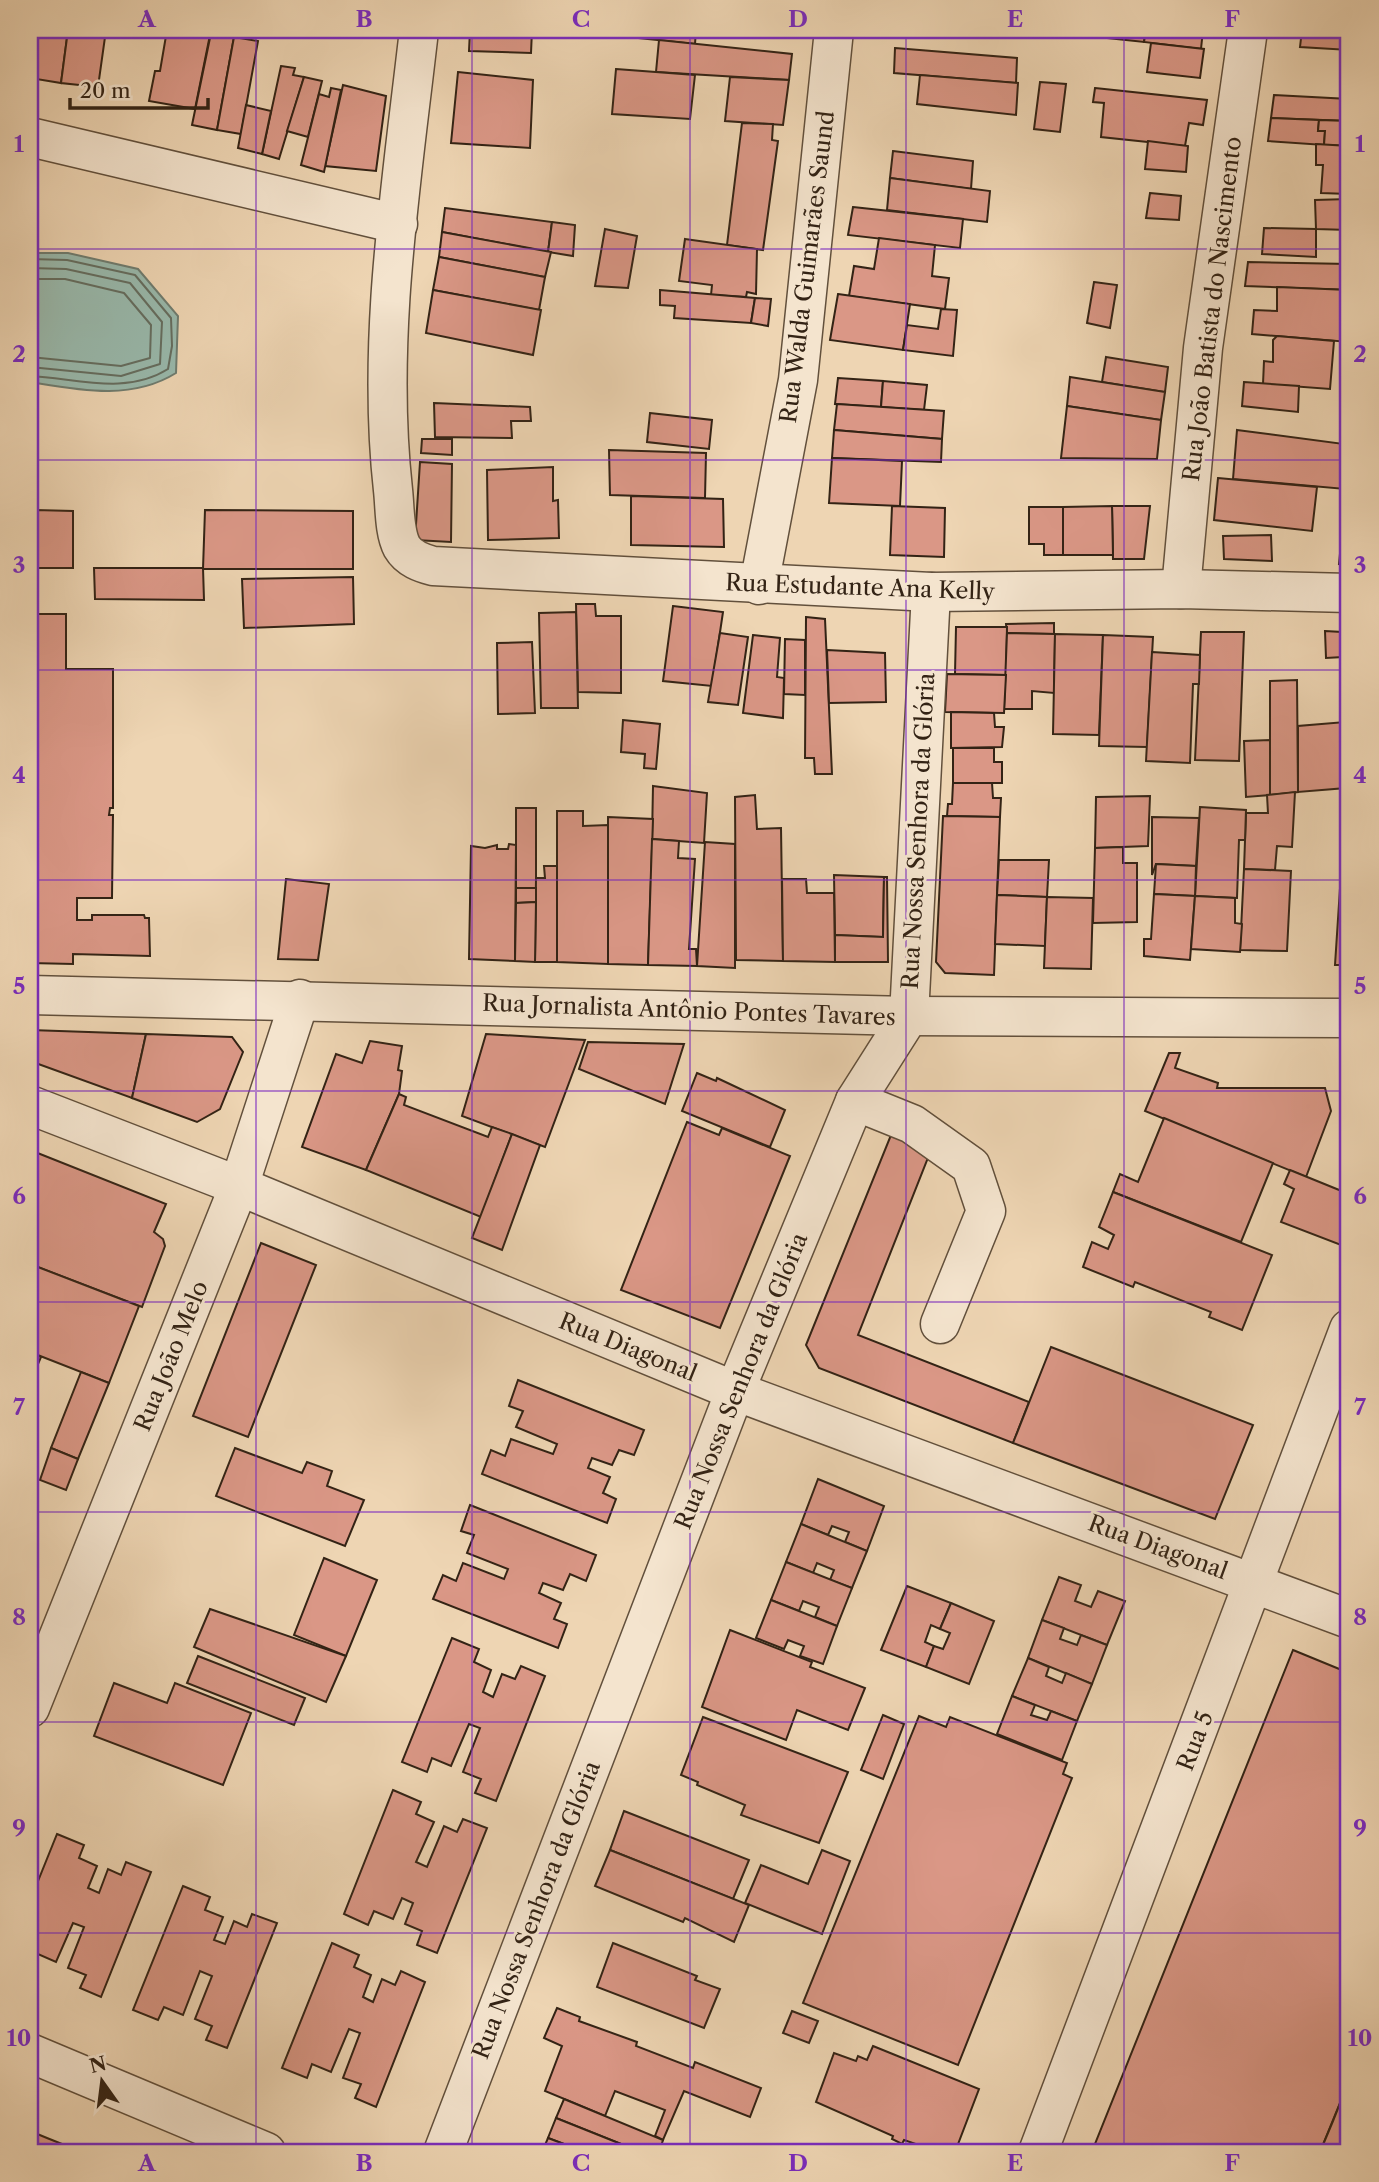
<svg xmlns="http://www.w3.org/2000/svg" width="1379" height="2182" viewBox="0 0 1379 2182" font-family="'Libre Caslon Text',serif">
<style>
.water{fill:#99b9ac;stroke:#707d70;stroke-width:2}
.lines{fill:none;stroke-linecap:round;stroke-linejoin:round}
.shore{stroke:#666e60;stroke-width:2}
.building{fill:#da9786;stroke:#332315;stroke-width:2}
.minor-casing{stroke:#62503c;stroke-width:41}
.minor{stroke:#f4e4ce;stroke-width:38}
.grid{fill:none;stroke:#7b2cbf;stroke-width:2;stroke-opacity:0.55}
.labels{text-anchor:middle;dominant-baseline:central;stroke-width:6;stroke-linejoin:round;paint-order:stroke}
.street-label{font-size:23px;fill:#332315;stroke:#f4e4ce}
.neatline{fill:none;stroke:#7b2cbf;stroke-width:2.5}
.grid-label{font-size:23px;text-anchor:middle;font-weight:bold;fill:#7b2cbf}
</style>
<rect width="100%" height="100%" fill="#eed5b3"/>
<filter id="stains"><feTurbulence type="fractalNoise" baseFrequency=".00286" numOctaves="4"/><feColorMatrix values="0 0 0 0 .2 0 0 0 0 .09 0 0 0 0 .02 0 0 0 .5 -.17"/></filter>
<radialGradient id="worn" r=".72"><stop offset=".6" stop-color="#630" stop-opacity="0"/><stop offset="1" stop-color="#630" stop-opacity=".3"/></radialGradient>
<!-- water -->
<path class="water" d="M30 253H68L138 269 178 316 176 373C131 401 79 390 30 382Z"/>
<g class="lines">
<!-- shore -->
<g class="shore">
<path d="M30 259 67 260 135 275 171 318 172 346 168 369C125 396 76 378 30 376"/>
<polyline points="30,268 66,269 130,283 162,322 160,364 121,376 30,367"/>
<polyline points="30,279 65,279 124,293 151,325 150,358 121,366 30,357"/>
</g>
</g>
<!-- building -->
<g class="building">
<polygon points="30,30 68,30 61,83 30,78"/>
<polygon points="68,30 106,30 98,87 61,83"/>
<polygon points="119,30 154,30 153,36"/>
<polygon points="167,30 211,30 195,109 149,101 155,71 160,71"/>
<polygon points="470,30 532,30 531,53 469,51"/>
<polygon points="621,30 696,30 695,44 620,36"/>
<polygon points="1109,30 1146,30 1144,42 1108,38"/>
<polygon points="1146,30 1203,30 1201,49 1144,42"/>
<polygon points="1302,30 1349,30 1349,50 1300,47"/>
<polygon points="211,33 234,37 217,130 192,125"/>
<polygon points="234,37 258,41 241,134 217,130"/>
<polygon points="659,40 792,54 789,80 656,72"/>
<polygon points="1151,43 1204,49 1200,78 1147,72"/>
<polygon points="895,48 1017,58 1016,83 894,73"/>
<polygon points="1348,50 1349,50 1349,93 1345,93"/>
<polygon points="281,66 295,68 293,75 304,77 279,159 262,154"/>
<polygon points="616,69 695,75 690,119 612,114"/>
<polygon points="458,72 533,80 530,148 451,143"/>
<polygon points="920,75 1018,83 1016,115 917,104"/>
<polygon points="304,77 322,81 308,137 287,131"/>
<polygon points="730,77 789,80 783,125 725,121"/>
<polygon points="1040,82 1066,84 1060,132 1034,129"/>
<polygon points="343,85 386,96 376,171 325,166"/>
<polygon points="331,88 341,90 324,172 301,165 319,94 329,97"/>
<polygon points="1095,88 1207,100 1203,125 1189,123 1185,146 1101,137 1104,103 1093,102"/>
<polygon points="1274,95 1349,99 1349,121 1271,118"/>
<polygon points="246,105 271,111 262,154 238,148"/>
<polygon points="1271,118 1319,120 1318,131 1325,131 1324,145 1268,141"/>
<polygon points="1319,120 1349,121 1349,146 1324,145 1325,131 1318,131"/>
<polygon points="742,123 773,124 772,140 778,141 763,250 727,245"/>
<polygon points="1148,141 1188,146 1186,172 1145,169"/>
<polygon points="1316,144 1349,146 1349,194 1321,193 1323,165 1316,165"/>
<polygon points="893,151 973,161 971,189 890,178"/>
<polygon points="890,178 990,191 987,222 887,210"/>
<polygon points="1150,193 1181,196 1179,220 1146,218"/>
<polygon points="1349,199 1349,230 1316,229 1315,200"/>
<polygon points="853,207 963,219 960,248 848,235"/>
<polygon points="445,208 552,222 548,252 442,232"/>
<polygon points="552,222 575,225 573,256 548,252"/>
<polygon points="1264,228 1316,229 1316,257 1262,254"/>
<polygon points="605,229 637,236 628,288 595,286"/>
<polygon points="442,232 551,252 545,277 439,257"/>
<polygon points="879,238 935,245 932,276 949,278 945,309 849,296 854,266 874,269"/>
<polygon points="685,239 757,249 756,294 747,292 746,297 711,295 712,285 679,281"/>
<polygon points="439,257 545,277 539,310 433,290"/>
<polygon points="1248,262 1349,264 1349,290 1245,286"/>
<polygon points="1094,282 1117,285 1110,328 1087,323"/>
<polygon points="1277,287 1349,290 1349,342 1252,334 1254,310 1277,311"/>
<polygon points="433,290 541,310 533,355 426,333"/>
<polygon points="660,290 755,298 751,323 674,318 675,306 660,305"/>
<polygon points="838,294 910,304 903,350 830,340"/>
<polygon points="755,298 771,299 768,326 751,323"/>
<polygon points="941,309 957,310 953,356 903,350 907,325 938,329"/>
<polygon points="1277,336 1334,341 1330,389 1263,384 1264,361 1273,362 1273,340"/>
<polygon points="1106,357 1168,367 1165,392 1102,382"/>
<polygon points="1070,377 1165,392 1161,420 1067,406"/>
<polygon points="838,378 883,381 881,407 835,404"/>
<polygon points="883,381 927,385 924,410 881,407"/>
<polygon points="1244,382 1299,386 1298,412 1242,406"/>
<polygon points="434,403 530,407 531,421 511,421 512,438 435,437"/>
<polygon points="837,404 944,411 942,439 834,430"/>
<polygon points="1067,406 1161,420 1157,459 1061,458"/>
<polygon points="650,413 712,420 709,449 647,442"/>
<polygon points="834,430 942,439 941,462 832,458"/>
<polygon points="1237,430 1344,444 1342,464 1348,465 1345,489 1233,479"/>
<polygon points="422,439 452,439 452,455 421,453"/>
<polygon points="609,450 706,453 705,498 610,495"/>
<polygon points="832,458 902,461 900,506 829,503"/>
<polygon points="420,462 452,464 451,542 415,540"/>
<polygon points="553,467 553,501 558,500 559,538 488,540 487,470"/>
<polygon points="1218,478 1317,487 1312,531 1214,520"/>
<polygon points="631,496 723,499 724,547 631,545"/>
<polygon points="1346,504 1349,504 1349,534 1342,533"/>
<polygon points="892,506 945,508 944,557 890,555"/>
<polygon points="1112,506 1150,506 1144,559 1113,559"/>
<polygon points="1112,506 1113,555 1063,555 1063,507"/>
<polygon points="1029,507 1063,507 1063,555 1044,555 1044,544 1029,544"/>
<polygon points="35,510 73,511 73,568 36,568"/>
<polygon points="205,510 353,511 353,569 203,569"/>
<polygon points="1342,533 1349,534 1349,565 1339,564"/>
<polygon points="1271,535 1272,561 1224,559 1223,536"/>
<polygon points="94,568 203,568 204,600 95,599"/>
<polygon points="353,577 354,624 244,628 242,579"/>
<polygon points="576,604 595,604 596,616 621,616 621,693 578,692"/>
<polygon points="673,606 723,612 712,686 663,681"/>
<polygon points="576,612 578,708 541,708 539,613"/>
<polygon points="35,614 66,614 66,669 113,669 113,808 110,808 109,815 113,815 112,898 77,898 77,920 92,920 92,915 144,915 145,918 149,918 150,956 73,954 73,964 30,963"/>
<polygon points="806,617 825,619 832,774 815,774 814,758 805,758"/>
<polygon points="1054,623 1054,634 1007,633 1006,624"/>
<polygon points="956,627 1007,627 1006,675 955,674"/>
<polygon points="1325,631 1342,632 1343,657 1326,658"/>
<polygon points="1201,632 1244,632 1239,761 1195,760"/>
<polygon points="720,633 748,637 738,705 708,702"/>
<polygon points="1007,633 1055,634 1054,693 1032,691 1032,709 1004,709"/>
<polygon points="1055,634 1103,635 1099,735 1053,734"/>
<polygon points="753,635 780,638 777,677 784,678 783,718 743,713"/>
<polygon points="1103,635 1153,637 1147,747 1099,746"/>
<polygon points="785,639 805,640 805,695 784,694"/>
<polygon points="532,642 535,713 498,714 497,643"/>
<polygon points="827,650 885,653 886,702 829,703"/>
<polygon points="1152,652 1200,655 1199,684 1193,684 1190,763 1146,761"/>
<polygon points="947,674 1006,675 1004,713 945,712"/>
<polygon points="1297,680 1298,792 1270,795 1270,681"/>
<polygon points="951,712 994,713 995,727 1004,727 1002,747 951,748"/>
<polygon points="623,720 660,724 656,769 644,768 645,754 621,752"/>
<polygon points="1345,722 1346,788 1298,792 1298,726"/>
<polygon points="1270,740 1270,795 1246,797 1244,741"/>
<polygon points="953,748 994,748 994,762 1002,762 1002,783 953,783"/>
<polygon points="953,783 992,783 993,798 1001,798 1000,817 947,816 948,804 952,804"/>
<polygon points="653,786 707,793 704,843 652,839"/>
<polygon points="1295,792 1292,847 1277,846 1275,870 1244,869 1246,813 1268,813 1267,795"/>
<polygon points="755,795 757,829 781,828 783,961 736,960 735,797"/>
<polygon points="1150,796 1148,846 1095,848 1096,797"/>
<polygon points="1200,807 1246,810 1245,840 1239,840 1237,898 1195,896"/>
<rect x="516" y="808" width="20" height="80"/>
<polygon points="557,811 583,811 583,826 608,825 608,964 557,962"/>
<polygon points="943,816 1000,817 994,975 945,973 936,962"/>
<polygon points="608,817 653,819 648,965 608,964"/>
<polygon points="1152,817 1199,818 1196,866 1156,864 1152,875"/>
<polygon points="1344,827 1349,828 1349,965 1335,965"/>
<polygon points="652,839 679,841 678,858 695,859 689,949 696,949 697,966 648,965"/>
<polygon points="705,842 735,844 735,968 697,966"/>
<polygon points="509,844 516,845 515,961 469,959 471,846 485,848 497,845 497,849 508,849"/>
<polygon points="1123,847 1123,863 1137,863 1137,922 1093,923 1095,848"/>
<polygon points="999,860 1049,860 1047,897 997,895"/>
<polygon points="1156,864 1196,866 1195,896 1154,894"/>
<polygon points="544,866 557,866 557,962 535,962 536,878 545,878"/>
<polygon points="1244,869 1291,871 1287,951 1240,950"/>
<polygon points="834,875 884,877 883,937 835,935"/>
<polygon points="884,877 887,877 888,962 835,962 835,935 883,937"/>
<polygon points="286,879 329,884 318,960 278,959"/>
<polygon points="782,879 806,879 807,893 834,893 835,962 783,961"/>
<polygon points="516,888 536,888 536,902 516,903"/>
<polygon points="1154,894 1195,896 1190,960 1144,956 1144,939 1151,939"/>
<polygon points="997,895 1047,897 1045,946 995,944"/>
<polygon points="1195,896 1235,898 1235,923 1242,924 1240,952 1191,949"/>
<polygon points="1047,897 1093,898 1091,969 1044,968"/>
<polygon points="536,902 535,962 515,961 516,903"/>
<polygon points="30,1030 146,1034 132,1098 30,1061"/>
<polygon points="146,1034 232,1037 243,1052 220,1109 197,1122 132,1098"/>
<polygon points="486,1034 585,1040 545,1147 462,1116"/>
<polygon points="370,1041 402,1046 398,1070 402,1071 399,1094 366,1170 302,1147 336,1054 362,1063"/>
<polygon points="588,1042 684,1044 665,1104 579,1069"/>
<polygon points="1169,1053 1180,1053 1175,1068 1218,1083 1217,1088 1325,1088 1331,1111 1306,1177 1145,1111"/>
<polygon points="697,1073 716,1081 717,1078 785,1110 770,1147 682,1111"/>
<polygon points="399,1094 406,1097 404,1105 488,1137 492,1127 512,1134 481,1217 366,1170"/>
<polygon points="1164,1118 1273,1163 1241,1242 1113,1192 1120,1174 1138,1182"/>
<polygon points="687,1122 719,1135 722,1128 790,1156 720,1328 621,1290"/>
<polygon points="512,1134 540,1145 502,1250 472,1238"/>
<polygon points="891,1135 931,1150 858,1335 1029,1402 1013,1443 819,1368 806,1345"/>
<polygon points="30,1150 166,1204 154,1232 163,1239 165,1246 142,1307 30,1264"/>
<polygon points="1290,1170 1349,1194 1349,1223 1341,1245 1281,1222 1294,1189 1284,1184"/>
<polygon points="1113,1192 1272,1255 1242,1330 1209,1317 1211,1312 1135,1282 1133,1287 1083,1267 1092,1242 1108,1249 1114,1235 1099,1227"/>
<polygon points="261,1243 316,1265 248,1437 193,1416"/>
<polygon points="30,1264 139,1306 109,1383 30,1352"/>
<polygon points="1051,1347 1253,1425 1215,1519 1013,1443"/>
<polygon points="30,1352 41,1357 30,1383"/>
<polygon points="81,1372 109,1383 78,1459 51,1448"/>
<polygon points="518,1380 644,1430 634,1455 619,1450 612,1465 592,1458 588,1468 610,1477 603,1493 616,1499 607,1523 482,1474 491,1450 505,1456 511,1439 553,1454 557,1444 516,1427 523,1411 509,1406"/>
<polygon points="51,1448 78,1459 66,1490 40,1480"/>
<polygon points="235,1448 302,1473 307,1462 332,1471 327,1486 364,1500 345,1546 216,1496"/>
<polygon points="818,1479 884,1506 867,1551 845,1542 849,1532 832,1526 828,1535 801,1524"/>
<polygon points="470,1505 596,1555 586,1581 570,1574 563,1590 543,1583 539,1593 561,1603 554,1619 567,1624 558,1648 433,1599 443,1575 456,1581 463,1563 504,1579 508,1569 467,1553 474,1535 461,1531"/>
<polygon points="801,1524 867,1551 852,1588 830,1580 834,1570 817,1563 813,1573 786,1562"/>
<polygon points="324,1558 377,1580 346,1656 294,1635"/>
<polygon points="786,1562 852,1588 837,1626 815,1617 819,1607 803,1601 799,1611 771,1600"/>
<polygon points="1059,1577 1081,1585 1075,1601 1091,1607 1098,1591 1125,1601 1107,1645 1042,1620"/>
<polygon points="907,1586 951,1603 940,1629 931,1625 925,1642 934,1646 926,1667 881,1650"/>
<polygon points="771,1600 837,1626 823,1664 800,1656 804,1646 788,1640 784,1649 756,1638"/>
<polygon points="951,1603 994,1621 969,1684 926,1667 934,1646 943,1649 950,1633 940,1629"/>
<polygon points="210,1609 346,1656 326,1702 194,1647"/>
<polygon points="1042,1620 1064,1628 1060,1639 1077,1645 1081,1635 1107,1645 1092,1684 1028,1658"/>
<polygon points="730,1630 812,1662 810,1667 865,1688 848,1730 797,1710 786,1740 702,1707"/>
<polygon points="452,1638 479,1649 474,1662 491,1670 483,1692 493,1697 502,1674 515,1679 521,1666 545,1676 496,1801 475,1793 481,1779 463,1772 480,1728 469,1724 451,1766 432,1758 427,1772 402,1762"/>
<polygon points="1293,1650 1349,1673 1349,2081 1320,2152 1115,2152 1095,2144"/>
<polygon points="198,1656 305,1698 294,1725 187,1683"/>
<polygon points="1028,1658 1049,1667 1046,1676 1062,1683 1066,1673 1092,1684 1077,1721 1012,1696"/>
<polygon points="114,1683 167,1703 175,1683 251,1713 223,1785 94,1736"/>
<polygon points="1012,1696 1035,1705 1031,1715 1047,1720 1051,1711 1077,1721 1062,1760 997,1734"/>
<polygon points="883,1715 904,1724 883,1779 861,1770"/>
<polygon points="919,1716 946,1727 950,1717 1067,1763 1063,1774 1072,1778 958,2065 803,2003"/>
<polygon points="703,1717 848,1772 819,1843 741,1815 745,1805 697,1785 698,1782 681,1775"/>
<polygon points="393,1790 421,1802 416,1814 434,1822 416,1862 427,1867 444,1826 457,1832 463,1819 487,1828 437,1953 417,1945 422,1931 405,1924 413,1903 402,1898 393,1919 374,1911 368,1925 344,1914"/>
<polygon points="624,1811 749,1860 733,1899 610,1850"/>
<polygon points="57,1834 84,1845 79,1858 97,1866 88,1888 99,1893 108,1869 121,1875 126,1862 151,1872 101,1997 80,1988 86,1975 68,1968 84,1927 73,1923 56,1962 38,1954 30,1968 30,1901"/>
<polygon points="610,1850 749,1905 734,1942 685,1918 683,1922 595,1886"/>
<polygon points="822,1850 850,1861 822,1934 745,1903 761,1865 808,1884"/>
<polygon points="183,1886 210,1897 205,1910 223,1917 214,1940 225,1944 234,1921 247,1927 252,1914 277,1923 227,2048 206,2040 212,2026 195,2019 212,1976 200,1971 183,2015 164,2007 158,2020 133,2010"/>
<polygon points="332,1943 359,1955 354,1967 371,1975 363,1997 373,2002 382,1979 395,1985 401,1971 425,1982 376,2107 355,2098 361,2084 343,2078 360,2033 349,2029 331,2072 312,2064 307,2078 282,2068"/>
<polygon points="613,1943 697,1976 695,1980 720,1989 704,2028 597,1987"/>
<polygon points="557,2008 580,2017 579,2021 637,2042 636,2046 693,2068 695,2062 761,2088 750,2117 684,2091 663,2140 655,2136 665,2110 615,2091 605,2116 545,2091 562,2046 544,2038"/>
<polygon points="792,2011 818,2021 809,2043 783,2033"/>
<polygon points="873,2046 979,2089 955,2152 939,2152 904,2140 902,2144 892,2139 893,2136 816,2102 834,2053 856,2061 858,2056 867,2060"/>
<polygon points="1349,2081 1349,2152 1320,2152 1333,2121"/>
<polygon points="564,2099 663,2140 659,2152 641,2152 556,2118"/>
<polygon points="556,2118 641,2152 585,2152 548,2138"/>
<polygon points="30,2131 47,2138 82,2152 30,2152"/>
<polygon points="548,2138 585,2152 542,2152"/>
</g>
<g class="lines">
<defs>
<g id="minor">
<path d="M419 30C402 181 376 338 393 490 395 507 394 532 402 547 409 559 422 563 433 566L931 592 1181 589 1349 593"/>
<polyline points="30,137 398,224"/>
<polyline points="759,585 798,380 834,30"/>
<polyline points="1181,589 1203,348 1248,30"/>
<polyline points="30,995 909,1016 1349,1018"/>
<polyline points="855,1101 912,1124 971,1166 986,1211 940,1324"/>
<polyline points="30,1105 239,1186 735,1391 1349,1619"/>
<polyline points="30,1708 239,1186 300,999"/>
<polyline points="30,2053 266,2152"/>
<polyline points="443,2152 735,1391 855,1101 909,1016 931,592"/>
<polyline points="1038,2152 1349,1329"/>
</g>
</defs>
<!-- minor casing -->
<use href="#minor" class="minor-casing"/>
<!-- minor -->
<use href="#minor" class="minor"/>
</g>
<!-- grid -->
<path class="grid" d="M256 30V2152M472 30V2152M690 30V2152M906 30V2152M1124 30V2152M30 249H1349M30 460H1349M30 670H1349M30 880H1349M30 1091H1349M30 1302H1349M30 1512H1349M30 1722H1349M30 1933H1349"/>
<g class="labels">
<!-- street labels -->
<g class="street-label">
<text transform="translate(807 267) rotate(-83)">Rua Walda Guimarães Saund</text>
<text transform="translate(1212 309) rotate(-83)">Rua João Batista do Nascimento</text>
<text transform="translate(860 587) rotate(2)">Rua Estudante Ana Kelly</text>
<text transform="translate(918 831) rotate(-87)">Rua Nossa Senhora da Glória</text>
<text transform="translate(689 1010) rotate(2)">Rua Jornalista Antônio Pontes Tavares</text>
<text transform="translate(628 1347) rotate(22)">Rua Diagonal</text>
<text transform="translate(171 1356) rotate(-68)">Rua João Melo</text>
<text transform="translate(741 1381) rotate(-68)">Rua Nossa Senhora da Glória</text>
<text transform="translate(1158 1547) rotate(20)">Rua Diagonal</text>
<text transform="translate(1195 1741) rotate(-69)">Rua 5</text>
<text transform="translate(536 1910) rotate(-69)">Rua Nossa Senhora da Glória</text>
</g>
</g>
<!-- margin -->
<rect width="1379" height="2182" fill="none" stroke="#eed5b3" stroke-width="77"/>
<!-- north arrow -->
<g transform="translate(102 2081) rotate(346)" stroke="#f4e4ce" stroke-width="5" paint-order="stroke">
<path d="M0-5L12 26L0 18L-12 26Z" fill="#332315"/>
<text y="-10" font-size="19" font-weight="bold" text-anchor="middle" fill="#332315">N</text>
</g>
<!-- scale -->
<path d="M70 98v10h138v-10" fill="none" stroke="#332315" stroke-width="3.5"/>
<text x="80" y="98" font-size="21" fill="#332315" stroke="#f4e4ce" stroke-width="5" paint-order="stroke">20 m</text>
<rect x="38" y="38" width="1302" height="2106" class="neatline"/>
<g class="grid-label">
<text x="147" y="27">A</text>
<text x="364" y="27">B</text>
<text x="581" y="27">C</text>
<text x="798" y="27">D</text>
<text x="1015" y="27">E</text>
<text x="1232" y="27">F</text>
<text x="19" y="152">1</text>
<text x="1360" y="152">1</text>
<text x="19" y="362">2</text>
<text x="1360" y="362">2</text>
<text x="19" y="573">3</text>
<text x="1360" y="573">3</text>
<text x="19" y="783">4</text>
<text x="1360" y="783">4</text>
<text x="19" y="994">5</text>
<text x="1360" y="994">5</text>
<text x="19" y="1204">6</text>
<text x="1360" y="1204">6</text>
<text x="19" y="1415">7</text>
<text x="1360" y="1415">7</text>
<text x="19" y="1625">8</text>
<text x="1360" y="1625">8</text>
<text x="19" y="1836">9</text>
<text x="1360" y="1836">9</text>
<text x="19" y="2046">10</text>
<text x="1360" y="2046">10</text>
<text x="147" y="2171">A</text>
<text x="364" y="2171">B</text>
<text x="581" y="2171">C</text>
<text x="798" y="2171">D</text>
<text x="1015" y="2171">E</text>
<text x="1232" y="2171">F</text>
</g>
<rect width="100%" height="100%" filter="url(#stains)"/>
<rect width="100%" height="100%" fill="url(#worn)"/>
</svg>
